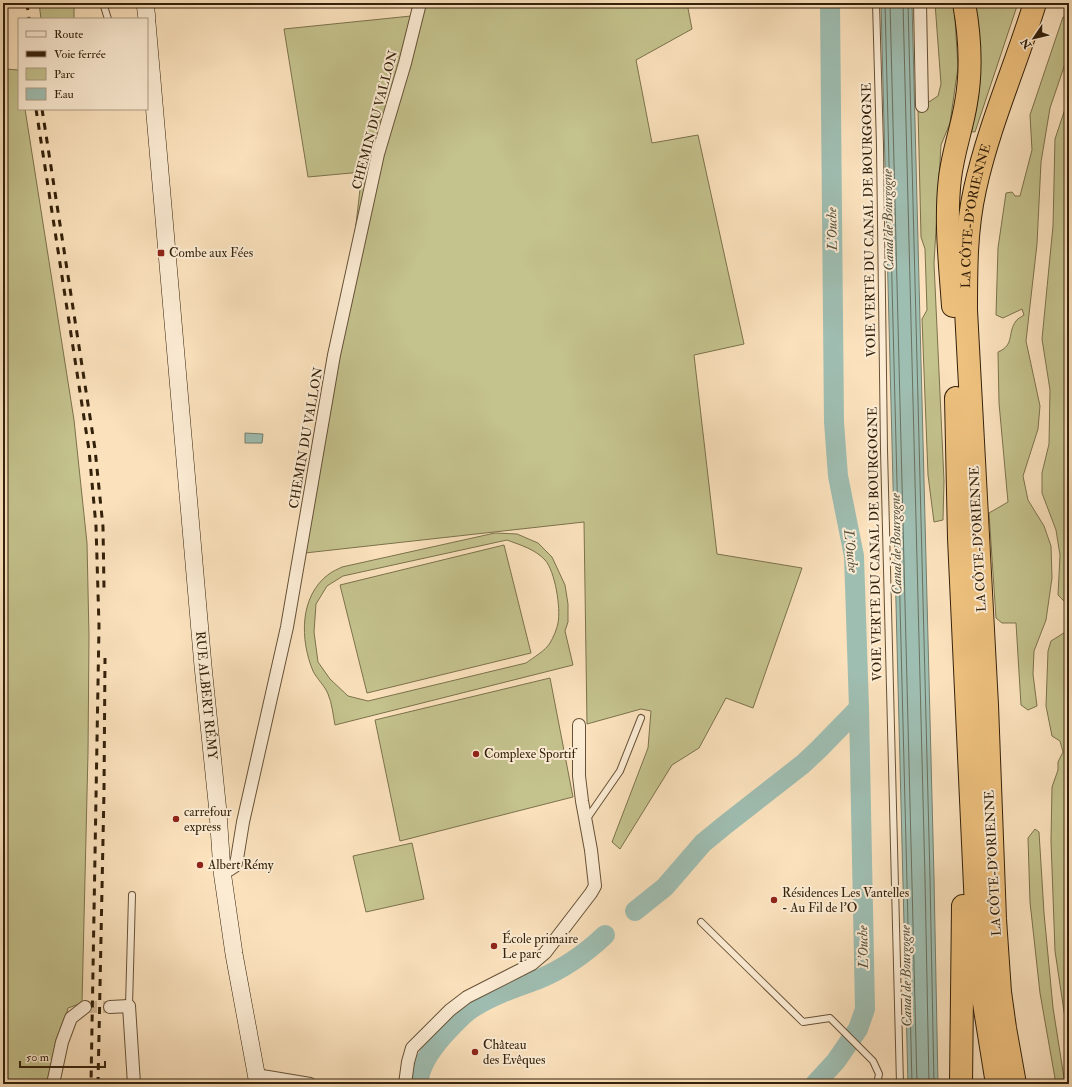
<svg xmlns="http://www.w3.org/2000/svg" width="1072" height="1087" viewBox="0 0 1072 1087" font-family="'IM FELL Double Pica',serif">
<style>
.green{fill:#c4c28d;stroke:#7c724c;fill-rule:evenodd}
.water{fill:#9fbeb2;stroke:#747f6f}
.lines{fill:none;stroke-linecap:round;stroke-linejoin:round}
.shore{stroke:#6a705e;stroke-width:1}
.river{stroke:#9fbeb2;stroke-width:20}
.street-tunnel{stroke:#d3bb99;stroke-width:12;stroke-dasharray:12 6;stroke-linecap:butt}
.lane-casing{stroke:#665137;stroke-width:8}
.street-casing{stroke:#665137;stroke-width:14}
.secondary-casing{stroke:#34210a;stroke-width:18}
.highway-casing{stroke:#34210a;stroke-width:24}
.lane{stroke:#fcecd4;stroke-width:6}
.street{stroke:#fcecd4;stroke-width:12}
.secondary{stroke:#fcecd4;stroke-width:17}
.highway{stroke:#eec17e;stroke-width:22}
.rail{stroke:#34210a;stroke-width:3;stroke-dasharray:7 7;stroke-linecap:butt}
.poi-dot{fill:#8f2418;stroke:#fcecd4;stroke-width:1.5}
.labels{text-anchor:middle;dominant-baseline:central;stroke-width:4;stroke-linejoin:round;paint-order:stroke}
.street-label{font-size:13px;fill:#34210a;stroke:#fcecd4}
.poi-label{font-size:13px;fill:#34210a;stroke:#fcecd4;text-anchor:start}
.water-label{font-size:14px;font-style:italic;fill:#54503c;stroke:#fcecd4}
</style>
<rect width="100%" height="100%" fill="#fbe2bd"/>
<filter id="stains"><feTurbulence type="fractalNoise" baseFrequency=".005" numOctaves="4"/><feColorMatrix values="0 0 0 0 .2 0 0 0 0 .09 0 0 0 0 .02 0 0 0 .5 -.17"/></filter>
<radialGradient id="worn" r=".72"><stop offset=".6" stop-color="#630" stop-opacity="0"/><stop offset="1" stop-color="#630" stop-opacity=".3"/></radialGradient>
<!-- green -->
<g class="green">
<polygon points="39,3 74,3 74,19 41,19"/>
<polygon points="416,3 687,3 692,29 636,60 652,143 698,135 744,344 694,355 717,554 802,568 753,708 726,698 699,748 672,765 620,849 612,842 648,748 651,711 641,709 587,724 584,522 305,553 350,276 362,172 308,177 284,29 411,16"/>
<polygon points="935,3 954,3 958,67 950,123 941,145 934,263 944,481 943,520 934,522 928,475 922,319 927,310 925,249 921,237 918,109 938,96 941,84"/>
<polygon points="971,3 1018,3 975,132 966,131"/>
<path d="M1063 17H1069V52L1050 108 1041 162 1037 244 1026 341 1040 406 1038 429 1023 476 1028 500 1044 526 1051 546 1052 578 1046 620 1034 651 1033 674 1037 706 1028 710 1021 705 1016 623H1002L996 618 989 513 1008 502 999 403 998 352C1015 345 1007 333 1016 321 1017 319 1021 317 1024 315L1022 309 1003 318 996 315 998 248 1006 193 1012 192 1015 196H1020L1032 150 1030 115Z"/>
<polygon points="4,69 19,70 19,109 25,109 74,420 87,543 89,636 88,753 82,1003 68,1008 49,1081 47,1084 3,1084"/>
<polygon points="1069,97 1069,608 1067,604 1058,595 1060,555 1056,530 1042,493 1042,473 1049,444 1050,390 1042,339 1053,226 1055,139"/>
<path d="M495 533 517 534 538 543 552 557 565 585 568 604V622L565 631 573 665 335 725C333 715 332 703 328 694 325 686 317 679 313 671 300 640 299 596 329 574 333 571 338 569 342 567ZM507 540C520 545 535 549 545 560 555 571 561 608 558 623 557 629 553 638 550 643 545 651 534 657 526 663L368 701 348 696 330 679 318 662 314 632 316 604 327 586 343 576Z"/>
<polygon points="504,545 531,653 367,693 340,585"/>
<polygon points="1069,625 1069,1045 1055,951 1051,841 1052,787 1058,770 1058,762 1063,752 1060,741 1052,736 1046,706 1048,651 1051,641 1067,631"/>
<polygon points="550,678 573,797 400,841 375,720"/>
<polygon points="1035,829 1039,832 1044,913 1053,1008 1065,1084 1056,1084 1040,993 1030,902 1028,838"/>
<polygon points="412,843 424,899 366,912 353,856"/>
</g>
<!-- water -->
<g class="water">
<polygon points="881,3 912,3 934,878 938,1084 908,1084"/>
<polygon points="245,433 263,434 262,443 245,443"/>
</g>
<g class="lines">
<!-- shore -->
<g class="shore">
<polyline points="885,3 912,1084"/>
<polyline points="890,3 917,1084"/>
<polyline points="903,3 925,878 929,1084"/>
<polyline points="908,3 930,878 934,1084"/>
</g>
<!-- river -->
<g class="river">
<polyline points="635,911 665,887 703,843 725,825 803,764 819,749 859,708"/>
<path d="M418 1084C420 1065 431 1050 443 1036 453 1026 462 1014 474 1007 495 994 517 987 539 979 563 969 586 953 605 935"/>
<polyline points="815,1084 836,1061 858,1029 865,1009 859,708 854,556 838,476 834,422 830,3"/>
</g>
<!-- street-tunnel -->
<polyline class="street-tunnel" points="85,1007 110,1007"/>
<defs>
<g id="lane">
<polyline points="103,3 108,19"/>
<polyline points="876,3 880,146 884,450 900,1084"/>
<polyline points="586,820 620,771 641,718"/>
<polyline points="701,922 803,1022 830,1018 873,1061 879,1074 877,1084"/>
<polyline points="129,1006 132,895"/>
</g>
<g id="street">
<polyline points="920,3 922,106"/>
<polyline points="222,871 229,870 235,866 237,859 243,822 287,627 334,355 378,154 405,63 420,3"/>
<polyline points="110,1007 129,1006 134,1084"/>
<polyline points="256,1075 310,1084"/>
<polyline points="53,1084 62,1042 71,1018 85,1007"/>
<polyline points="405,1084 408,1062 412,1048 450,1010 467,997 532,964 545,953 591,893 595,886 591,850 582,801 579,776 579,725"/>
</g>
<g id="secondary">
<polyline points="145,3 147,19"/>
<path id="s1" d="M147 23 203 666 218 812 222 871 234 954 258 1084"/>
</g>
<g id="highway">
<path d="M953 306C950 263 945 220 950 178 953 152 962 128 966 103 972 70 970 36 964 3"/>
<polyline points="956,398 959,538 977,930 983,997 997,1084"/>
<polyline points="961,1084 963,906"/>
<path id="s2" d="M1015 1084 1005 1028 1000 992 995 919 987 705 966 310C966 269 966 229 975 189 989 125 1016 65 1035 3"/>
</g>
</defs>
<!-- lane casing -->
<use href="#lane" class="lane-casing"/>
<!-- street casing -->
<use href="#street" class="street-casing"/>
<!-- secondary casing -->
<use href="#secondary" class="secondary-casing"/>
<!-- highway casing -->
<use href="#highway" class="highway-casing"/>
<!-- lane -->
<use href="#lane" class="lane"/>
<!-- street -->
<use href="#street" class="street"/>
<!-- secondary -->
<use href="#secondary" class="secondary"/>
<!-- highway -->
<use href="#highway" class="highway"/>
<!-- rail -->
<g class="rail">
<polyline points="27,3 29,19"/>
<polyline points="36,109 89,450 96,526 99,626 91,1084"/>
<polyline points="42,109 95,449 103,527 104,588"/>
<polyline points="98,1084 104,791 105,658"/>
</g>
</g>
<!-- markers -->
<g class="poi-dot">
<rect x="157" y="249" width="8" height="8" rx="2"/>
<circle cx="476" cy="754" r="4"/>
<circle cx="176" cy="819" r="4"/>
<circle cx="200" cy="865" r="4"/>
<circle cx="774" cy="900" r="4"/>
<circle cx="494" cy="946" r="4"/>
<circle cx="475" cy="1052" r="4"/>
</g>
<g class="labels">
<!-- street labels -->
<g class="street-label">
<text transform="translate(375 120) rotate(-75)">CHEMIN DU VALLON</text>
<text stroke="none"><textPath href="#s2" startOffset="871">LA CÔTE-D'ORIENNE</textPath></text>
<text transform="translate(869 220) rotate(-91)">VOIE VERTE DU CANAL DE BOURGOGNE</text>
<text transform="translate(306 438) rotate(-80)">CHEMIN DU VALLON</text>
<text transform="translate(978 539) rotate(-93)">LA CÔTE-D'ORIENNE</text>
<text transform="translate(875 544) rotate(-91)">VOIE VERTE DU CANAL DE BOURGOGNE</text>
<text stroke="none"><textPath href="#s1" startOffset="675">RUE ALBERT RÉMY</textPath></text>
<text transform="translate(993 863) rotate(-93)">LA CÔTE-D'ORIENNE</text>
</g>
<!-- poi labels -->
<g class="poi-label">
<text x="169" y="253">Combe aux Fées</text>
<text x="484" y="754">Complexe Sportif</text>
<text x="184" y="812">carrefour<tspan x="184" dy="15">express</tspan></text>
<text x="208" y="865">Albert Rémy</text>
<text x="782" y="893">Résidences Les Vantelles<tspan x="782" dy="15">- Au Fil de l'O</tspan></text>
<text x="502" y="939">École primaire<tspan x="502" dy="15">Le parc</tspan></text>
<text x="483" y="1045">Château<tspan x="483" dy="15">des Evêques</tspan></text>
</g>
<!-- water labels -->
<g class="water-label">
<text transform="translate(888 220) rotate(-91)">Canal de Bourgogne</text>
<text transform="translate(832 229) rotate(-91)">L'Ouche</text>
<text transform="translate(896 544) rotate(-91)">Canal de Bourgogne</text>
<text transform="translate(851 551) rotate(83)">L'Ouche</text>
<text transform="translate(863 947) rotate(-91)">L'Ouche</text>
<text transform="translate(906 976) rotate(-91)">Canal de Bourgogne</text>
</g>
</g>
<!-- margin -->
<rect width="1072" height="1087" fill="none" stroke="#fbe2bd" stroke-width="16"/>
<rect x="4" y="4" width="1064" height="1079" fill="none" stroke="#34210a" stroke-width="2"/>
<rect x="8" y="8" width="1056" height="1071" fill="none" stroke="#34210a"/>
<!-- legend -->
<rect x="18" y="18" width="130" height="92" fill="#fcecd4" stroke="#ac9b83"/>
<rect x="26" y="31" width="20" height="6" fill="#fcecd4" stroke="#ac9b83"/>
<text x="54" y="38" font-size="12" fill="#34210a">Route</text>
<rect x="26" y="51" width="20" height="6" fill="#34210a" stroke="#ac9b83"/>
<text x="54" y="58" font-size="12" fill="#34210a">Voie ferrée</text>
<rect x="26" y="68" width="20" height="12" fill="#c4c28d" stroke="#ac9b83"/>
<text x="54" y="78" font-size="12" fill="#34210a">Parc</text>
<rect x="26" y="88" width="20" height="12" fill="#9fbeb2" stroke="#ac9b83"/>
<text x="54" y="98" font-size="12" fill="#34210a">Eau</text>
<!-- north arrow -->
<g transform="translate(1034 38) rotate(235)" stroke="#fcecd4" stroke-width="3" paint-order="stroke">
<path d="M0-3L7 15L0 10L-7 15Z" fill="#34210a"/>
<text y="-6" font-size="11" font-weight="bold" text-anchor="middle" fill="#34210a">N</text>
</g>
<!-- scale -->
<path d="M20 1061v6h85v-6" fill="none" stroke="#34210a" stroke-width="2"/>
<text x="26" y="1061" font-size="12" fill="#34210a" stroke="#fcecd4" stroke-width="3" paint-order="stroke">50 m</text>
<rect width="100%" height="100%" filter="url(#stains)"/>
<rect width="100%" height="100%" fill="url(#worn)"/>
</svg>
